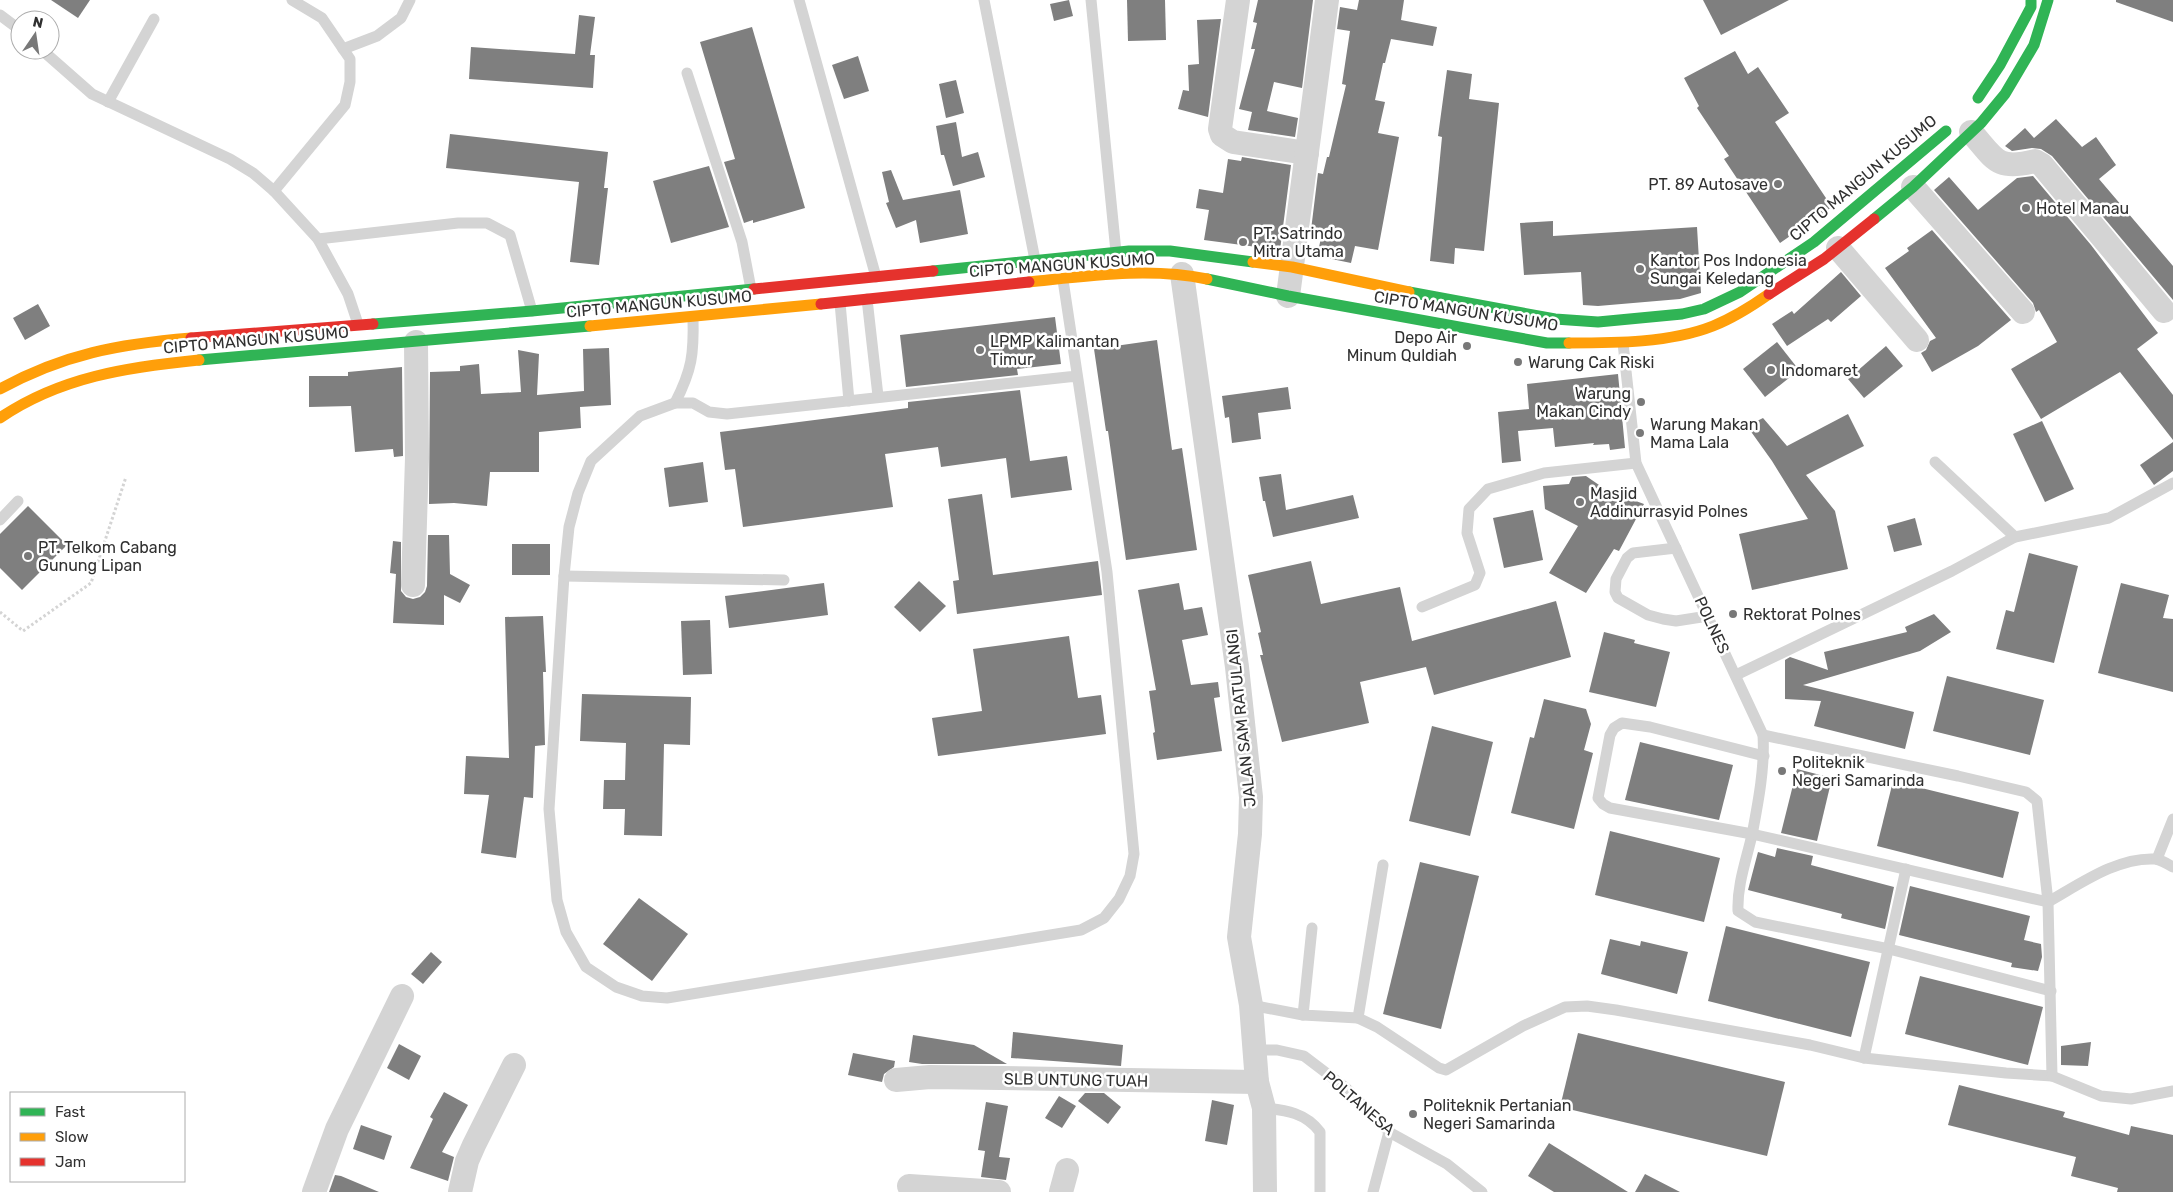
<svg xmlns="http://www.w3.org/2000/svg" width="2173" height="1192" viewBox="0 0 2173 1192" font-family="Rubik,sans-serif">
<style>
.building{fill:#7f7f7f}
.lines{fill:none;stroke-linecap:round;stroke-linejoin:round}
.path{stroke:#d4d4d4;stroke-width:3;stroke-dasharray:2.5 2.5;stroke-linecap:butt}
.lane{stroke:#d4d4d4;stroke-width:11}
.street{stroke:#d4d4d4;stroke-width:24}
.fast{stroke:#30b455;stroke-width:11}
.slow{stroke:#ff9f0a;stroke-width:11}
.jam{stroke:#e5322d;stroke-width:11}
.poi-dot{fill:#787878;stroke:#fff;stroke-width:2}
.labels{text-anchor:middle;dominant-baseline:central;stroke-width:5;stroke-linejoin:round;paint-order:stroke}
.street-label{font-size:16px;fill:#303030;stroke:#fff}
.poi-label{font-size:16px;fill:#303030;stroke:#fff;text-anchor:start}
</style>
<rect width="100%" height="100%" fill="#fff"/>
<!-- building -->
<g class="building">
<polygon points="51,0 90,0 78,18"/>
<polygon points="1069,0 1073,16 1054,21 1050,4"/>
<polygon points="1127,0 1165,0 1166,40 1128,41"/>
<polygon points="1258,0 1313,0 1302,88 1274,82 1267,111 1298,118 1295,137 1248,130 1252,112 1239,109 1255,49 1251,49 1257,23 1253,22"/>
<polygon points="1359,0 1404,0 1401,20 1437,27 1433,46 1391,39 1385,63 1383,63 1375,100 1385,102 1378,133 1399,137 1378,250 1355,246 1351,263 1317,256 1321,238 1315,237 1316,231 1311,230 1318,173 1323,174 1327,157 1329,157 1346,85 1342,84 1350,31 1337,29 1340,7 1357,10"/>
<polygon points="1703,0 1789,0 1721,35"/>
<polygon points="2116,0 2173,0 2173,22 2116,2"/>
<polygon points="579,15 595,17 590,55 595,55 593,88 469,79 471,47 575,54"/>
<polygon points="1221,19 1208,117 1178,109 1183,90 1189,91 1188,65 1199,64 1197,20"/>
<polygon points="752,27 805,208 753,223 753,220 744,223 724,162 735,159 700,42"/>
<polygon points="1735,51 1748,74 1758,67 1789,113 1775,122 1832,207 1780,243 1724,159 1729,156 1697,108 1699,106 1684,78"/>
<polygon points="858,56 869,91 844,99 832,65"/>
<polygon points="1447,70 1472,74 1469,99 1499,103 1484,251 1455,248 1454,264 1430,261 1442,137 1438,136"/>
<polygon points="956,80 964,113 946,118 939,84"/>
<polygon points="2056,119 2082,147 2096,137 2116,165 2099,179 2173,266 2173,300 2052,156 2041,149 2032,148 2012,151 2005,146 2025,128 2034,138"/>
<polygon points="956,122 962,157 978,152 985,177 953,186 944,155 941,155 936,126"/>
<polygon points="450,134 608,152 604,188 608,188 599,265 570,262 579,182 446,168"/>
<polygon points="1242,157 1291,165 1280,250 1204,240 1209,210 1196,208 1199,189 1223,193 1228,159 1241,161"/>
<polygon points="709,166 729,227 671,243 653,181"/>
<polygon points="891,170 903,200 960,190 968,234 920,243 916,220 896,228 886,203 889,202 882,172"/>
<polygon points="2033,176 2091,245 2158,333 2137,349 2173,395 2173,440 2120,372 2041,419 2011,369 2057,342 2039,310 2036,312 2033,303 1934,190 1949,177 1978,210 2017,178"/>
<polygon points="1553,221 1553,236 1697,227 1701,293 1680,299 1598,306 1583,305 1581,272 1524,275 1520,223"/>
<polygon points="1932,230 2011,320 1978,346 1932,372 1921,353 1926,350 1930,341 1936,338 1885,268 1909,251 1907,248"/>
<polygon points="1841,272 1861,296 1831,322 1828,319 1787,346 1772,324 1792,311 1794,314"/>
<polygon points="38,304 50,326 25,340 13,318"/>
<polygon points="1055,317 1061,364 1017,369 1018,375 906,387 900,335"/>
<polygon points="1157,340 1172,450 1182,448 1197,550 1126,560 1108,431 1106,431 1094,349"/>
<polygon points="1777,342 1799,370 1765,397 1743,369"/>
<polygon points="1886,346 1903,366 1864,398 1848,379"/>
<polygon points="609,348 611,405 580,407 581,428 539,432 539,472 490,472 487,506 454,503 429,504 430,372 460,371 460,366 479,364 481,394 521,392 518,350 539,354 537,395 584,391 583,349"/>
<polygon points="402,367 403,456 394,457 393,449 355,452 351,406 309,407 309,376 348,376 348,372"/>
<polygon points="1618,374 1625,448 1610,450 1609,444 1593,445 1594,443 1555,447 1553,428 1518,431 1521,461 1502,463 1498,412 1529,409 1527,384"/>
<polygon points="1288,387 1291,409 1258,413 1261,439 1232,443 1229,417 1225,418 1222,396"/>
<polygon points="1020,390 1030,461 1067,456 1072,490 1011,498 1006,458 941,467 938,447 885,454 893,507 743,527 735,469 725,470 720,432 908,408 908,402"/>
<polygon points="1848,414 1864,446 1806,475 1835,511 1848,569 1752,590 1739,534 1808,519 1772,461 1747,426 1763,418 1787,446"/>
<polygon points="2042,421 2074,489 2045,502 2013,434"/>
<polygon points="2173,442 2173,471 2154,485 2140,465"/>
<polygon points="703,462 708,502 669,507 664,468"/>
<polygon points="1281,474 1286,510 1353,495 1359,518 1273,537 1265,501 1263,501 1259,477"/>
<polygon points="1586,476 1615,496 1614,493 1644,504 1619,551 1614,549 1586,593 1549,573 1578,526 1545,509 1543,486 1569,484 1572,477"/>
<polygon points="982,494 993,575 1098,561 1102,595 957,614 953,581 959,580 948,499"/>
<polygon points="28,506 67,545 22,590 0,568 0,534"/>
<polygon points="1533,510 1543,560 1504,568 1493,518"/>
<polygon points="1915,518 1922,545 1894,552 1887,526"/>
<polygon points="428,535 449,535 450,574 470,585 460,603 444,595 444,625 393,623 396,574 390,573 393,541 401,542 401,591 406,597 413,599 420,597 425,592 427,586"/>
<rect x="512" y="544" width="38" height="31"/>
<polygon points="2029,553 2078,566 2054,663 1996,649 2006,610 2014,612"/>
<polygon points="1311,561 1321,604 1400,587 1412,641 1556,601 1571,657 1434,695 1426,667 1360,682 1369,723 1282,742 1260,655 1263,655 1258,633 1261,632 1248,575"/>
<polygon points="919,581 946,606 920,632 894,607"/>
<polygon points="824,583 828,615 729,628 725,596"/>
<polygon points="1179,583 1184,610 1202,607 1208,635 1182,640 1191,685 1218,682 1220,697 1214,698 1222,751 1157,760 1153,733 1155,732 1149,691 1156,690 1138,590"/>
<polygon points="2121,583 2169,595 2163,618 2173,619 2173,692 2098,673"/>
<polygon points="1934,614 1951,632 1920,651 1803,685 1914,712 1905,749 1814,726 1821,701 1785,699 1785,660 1790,657 1828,670 1824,652 1907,632 1905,627"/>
<polygon points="543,616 546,672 543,672 545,745 535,746 533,798 524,797 516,858 481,853 489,795 464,794 466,756 509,758 505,617"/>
<polygon points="710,620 712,674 683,675 681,621"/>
<polygon points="1604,632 1635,640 1634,643 1670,652 1656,707 1589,692"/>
<polygon points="1069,636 1078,698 1101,695 1106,734 938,756 932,718 982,711 973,649"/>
<polygon points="1947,676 2044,700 2030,755 1933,731"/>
<polygon points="582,694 691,697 690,745 664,744 662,836 624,835 625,809 603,809 604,780 625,780 626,743 580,741"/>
<polygon points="1544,699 1586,709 1591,724 1584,750 1593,753 1574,829 1511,813 1530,737 1534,738"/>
<polygon points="1432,726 1493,742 1470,836 1409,821"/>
<polygon points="1640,742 1733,765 1719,820 1625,800"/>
<polygon points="1797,769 1832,778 1817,841 1781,833"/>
<polygon points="1893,781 2019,812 2003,878 1877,846"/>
<polygon points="1610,831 1720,858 1704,922 1595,895"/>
<polygon points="1777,848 1813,856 1811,865 1894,887 1885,929 1841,918 1842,914 1748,890 1758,852 1775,857"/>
<polygon points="1420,862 1479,876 1441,1029 1383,1014"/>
<polygon points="1910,886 2030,916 2024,940 2041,944 2042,957 2038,971 2011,967 2012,963 1899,935"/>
<polygon points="639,898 688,934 652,981 603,944"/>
<polygon points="1726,926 1870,962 1851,1037 1708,1001"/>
<polygon points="1610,939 1640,946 1641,941 1688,952 1677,994 1601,974"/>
<polygon points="431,952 442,962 423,984 411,974"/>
<polygon points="1920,976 2043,1007 2028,1065 1905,1034"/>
<polygon points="1013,1032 1123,1045 1121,1066 1011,1058"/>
<polygon points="1578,1033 1785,1082 1767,1156 1560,1107"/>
<polygon points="913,1035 974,1045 1007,1064 922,1064 909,1062"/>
<polygon points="2091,1042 2088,1066 2061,1065 2061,1046"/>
<polygon points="399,1044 421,1056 409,1080 387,1068"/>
<polygon points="853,1053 895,1061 894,1067 884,1074 882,1082 848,1075"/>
<polygon points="1959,1085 2065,1112 2063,1117 2129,1135 2131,1126 2173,1135 2173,1192 2117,1192 2118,1188 2071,1176 2076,1157 1948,1125"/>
<polygon points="444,1092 468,1105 442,1152 454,1157 448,1181 410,1168 433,1119 430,1117"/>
<polygon points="1085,1093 1104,1093 1121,1107 1108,1124 1078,1101"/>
<polygon points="1059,1096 1076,1106 1062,1128 1045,1118"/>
<polygon points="1212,1100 1234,1105 1227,1145 1205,1141"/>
<polygon points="986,1102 1008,1106 999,1157 1010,1158 1006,1180 981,1177 985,1151 978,1150"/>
<polygon points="361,1125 392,1136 384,1160 353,1149"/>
<polygon points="1549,1143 1628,1192 1554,1192 1528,1176"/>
<polygon points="1645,1174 1680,1192 1635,1192"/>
<polygon points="335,1175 341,1176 379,1192 329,1192"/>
</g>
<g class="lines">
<!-- path -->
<polyline class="path" points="0,612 23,631 91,583 126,477"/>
<!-- lane -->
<g class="lane">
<polyline points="799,0 876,277"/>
<polyline points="984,0 1035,260"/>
<polyline points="1091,0 1116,252"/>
<polyline points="0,15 20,30"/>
<polyline points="343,49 377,36 401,18 410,0"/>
<polyline points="42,50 92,94 230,159 253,173 274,191 318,239 348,294 358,324"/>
<polyline points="687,73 742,242 751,289"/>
<polyline points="108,102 154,19"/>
<polyline points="274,191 345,105 350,82 350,59 322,18 292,0"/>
<polyline points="318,239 458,223 487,223 510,235 532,311"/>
<polyline points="1063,280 1107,572 1134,854 1130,876 1119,899 1104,918 1081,930 667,998 642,996 616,987 586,967 566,932 557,900 549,809 564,576 569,527 578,493 591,461 640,416 675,403 693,403 709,412 727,414 1077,376"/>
<polyline points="867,299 878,396"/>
<polyline points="840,303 849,401"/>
<path d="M1623 343 1636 463 1763 735C1765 768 1758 803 1752 835 1746 861 1737 885 1738 911L1755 922 1889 949 2051 991"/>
<path d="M675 403C692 370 694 354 693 317"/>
<polyline points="1935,462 2015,537"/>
<polyline points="0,520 18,501"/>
<polyline points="1676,548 1633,553 1627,558 1616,579 1615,592 1618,598 1648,615 1663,619 1676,621 1708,616"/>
<polyline points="564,576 784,580"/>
<polyline points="1422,607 1475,585 1480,573 1467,533 1469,509 1488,489 1544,473 1636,463"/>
<polyline points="1736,675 1952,571 2015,537 2109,518 2173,483"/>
<polyline points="1763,735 1958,776 2026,792 2037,801 2048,902 2052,1076 2006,1073 1864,1058"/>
<path d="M1764 756 1650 727 1622 723 1614 728 1610 735 1598 798 1603 804 1610 808 1752 834 2048 902C2080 884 2117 857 2155 859 2161 860 2168 864 2173 867"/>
<polyline points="2157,859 2173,819"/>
<polyline points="1383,865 1358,1018 1377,1027 1439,1068 1446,1070 1523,1026 1565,1007 1587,1006 1616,1010 1810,1045 1864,1058 1906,869"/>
<polyline points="1312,928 1303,1015 1358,1018"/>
<polyline points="1251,1005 1303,1015"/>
<polyline points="1254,1050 1277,1050 1304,1056 1346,1088 1389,1132 1447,1164 1482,1192"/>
<polyline points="2052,1076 2101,1096 2131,1099 2173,1091"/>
<path d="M1264 1108C1286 1110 1306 1113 1320 1132V1192"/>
<polyline points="1373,1192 1389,1132"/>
</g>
<!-- street -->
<g class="street">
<polyline points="1238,0 1220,129 1222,135 1233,142 1307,153"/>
<path d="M1971 132C1995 159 1996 171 2035 161L2042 165 2164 311"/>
<polyline points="1913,187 2023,312"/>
<polyline points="1838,248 1917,340"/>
<polyline points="1182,274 1237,667 1251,797 1250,834 1239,937 1251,1005 1257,1082 1264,1108 1265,1192"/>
<polyline points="1288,296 1327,0"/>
<polyline points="413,585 417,458 416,342"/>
<polyline points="896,1080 930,1077 1257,1082"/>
<polyline points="909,1186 999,1192"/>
<polyline points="314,1192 337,1129 402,996"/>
<polyline points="460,1192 467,1161 474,1145 514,1065"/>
<polyline points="1061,1192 1067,1170"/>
</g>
<!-- fast -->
<g class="fast">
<polyline points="1978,98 2000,65 2031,7 2031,1"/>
<polyline points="1874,219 1913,187 1981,123 2005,94 2034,45 2048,0"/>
<polyline points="933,271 1129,251 1170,251 1253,262"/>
<polyline points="1207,279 1288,296 1547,343 1569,343"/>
<polyline points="1409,292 1555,319 1598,322 1682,314 1704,309 1740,292 1814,242 1946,131"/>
<polyline points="373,324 532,311 754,289"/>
<polyline points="199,360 590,326"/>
</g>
<!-- slow -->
<g class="slow">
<polyline points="1253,262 1292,267 1409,292"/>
<path d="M1029 282C1088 276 1149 267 1207 279"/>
<polyline points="590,326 821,304"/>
<path d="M1569 343C1615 343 1670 343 1713 326 1733 318 1752 306 1769 294"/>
<path d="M0 389C64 354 119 344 191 338"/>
<path d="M0 418C60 377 128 367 199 360"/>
</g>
<!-- jam -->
<g class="jam">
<polyline points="754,289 933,271"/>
<polyline points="1769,294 1824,259 1874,219"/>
<polyline points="821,304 1029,282"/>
<polyline points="191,338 373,324"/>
</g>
</g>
<!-- markers -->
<g class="poi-dot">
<circle cx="1778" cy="184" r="5"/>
<circle cx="2026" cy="208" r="5"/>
<circle cx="1243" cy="242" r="5"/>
<circle cx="1640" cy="269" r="5"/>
<circle cx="1467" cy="346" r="5"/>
<circle cx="980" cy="350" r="5"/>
<circle cx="1518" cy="362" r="5"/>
<circle cx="1771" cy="370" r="5"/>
<circle cx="1641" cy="402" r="5"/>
<circle cx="1640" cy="433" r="5"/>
<circle cx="1580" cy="502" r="5"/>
<circle cx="28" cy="556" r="5"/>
<circle cx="1733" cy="614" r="5"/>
<circle cx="1782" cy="771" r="5"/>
<circle cx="1413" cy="1114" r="5"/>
</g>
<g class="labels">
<!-- street labels -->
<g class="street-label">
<text transform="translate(1863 178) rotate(-40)">CIPTO MANGUN KUSUMO</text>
<text transform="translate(1062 265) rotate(-4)">CIPTO MANGUN KUSUMO</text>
<text transform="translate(659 304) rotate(-5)">CIPTO MANGUN KUSUMO</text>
<text transform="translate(1466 311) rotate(9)">CIPTO MANGUN KUSUMO</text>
<text transform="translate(256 340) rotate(-5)">CIPTO MANGUN KUSUMO</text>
<text transform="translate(1712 625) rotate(65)">POLNES</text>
<text transform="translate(1241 718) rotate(-96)">JALAN SAM RATULANGI</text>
<text transform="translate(1076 1080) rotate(1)">SLB UNTUNG TUAH</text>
<text transform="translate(1359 1103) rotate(41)">POLTANESA</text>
</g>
<!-- poi labels -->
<g class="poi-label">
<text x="1768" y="184" text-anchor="end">PT. 89 Autosave</text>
<text x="2036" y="208">Hotel Manau</text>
<text x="1253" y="233">PT. Satrindo<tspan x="1253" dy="18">Mitra Utama</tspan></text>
<text x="1650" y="260">Kantor Pos Indonesia<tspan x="1650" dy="18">Sungai Keledang</tspan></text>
<text x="1457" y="337" text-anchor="end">Depo Air<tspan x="1457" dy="18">Minum Quldiah</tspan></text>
<text x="990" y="341">LPMP Kalimantan<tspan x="990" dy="18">Timur</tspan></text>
<text x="1528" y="362">Warung Cak Riski</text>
<text x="1781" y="370">Indomaret</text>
<text x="1631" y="393" text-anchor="end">Warung<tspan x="1631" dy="18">Makan Cindy</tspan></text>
<text x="1650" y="424">Warung Makan<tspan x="1650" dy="18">Mama Lala</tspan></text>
<text x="1590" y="493">Masjid<tspan x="1590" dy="18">Addinurrasyid Polnes</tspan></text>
<text x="38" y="547">PT. Telkom Cabang<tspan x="38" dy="18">Gunung Lipan</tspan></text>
<text x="1743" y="614">Rektorat Polnes</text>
<text x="1792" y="762">Politeknik<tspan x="1792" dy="18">Negeri Samarinda</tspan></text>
<text x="1423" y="1105">Politeknik Pertanian<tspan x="1423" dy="18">Negeri Samarinda</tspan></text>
</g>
</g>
<!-- legend -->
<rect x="10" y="1092" width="175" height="90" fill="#ffffff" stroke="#acacac"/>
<rect x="20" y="1108" width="25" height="8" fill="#30b455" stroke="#acacac"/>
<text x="55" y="1117" font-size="15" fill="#303030">Fast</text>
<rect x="20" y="1133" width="25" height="8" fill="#ff9f0a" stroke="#acacac"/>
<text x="55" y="1142" font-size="15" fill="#303030">Slow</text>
<rect x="20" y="1158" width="25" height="8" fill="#e5322d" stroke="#acacac"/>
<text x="55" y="1167" font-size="15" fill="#303030">Jam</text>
<!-- north arrow -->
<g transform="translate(35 35) rotate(13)"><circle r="24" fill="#ffffff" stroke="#acacac"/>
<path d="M0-4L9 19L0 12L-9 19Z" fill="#787878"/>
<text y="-8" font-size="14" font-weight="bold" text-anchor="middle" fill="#303030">N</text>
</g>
</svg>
